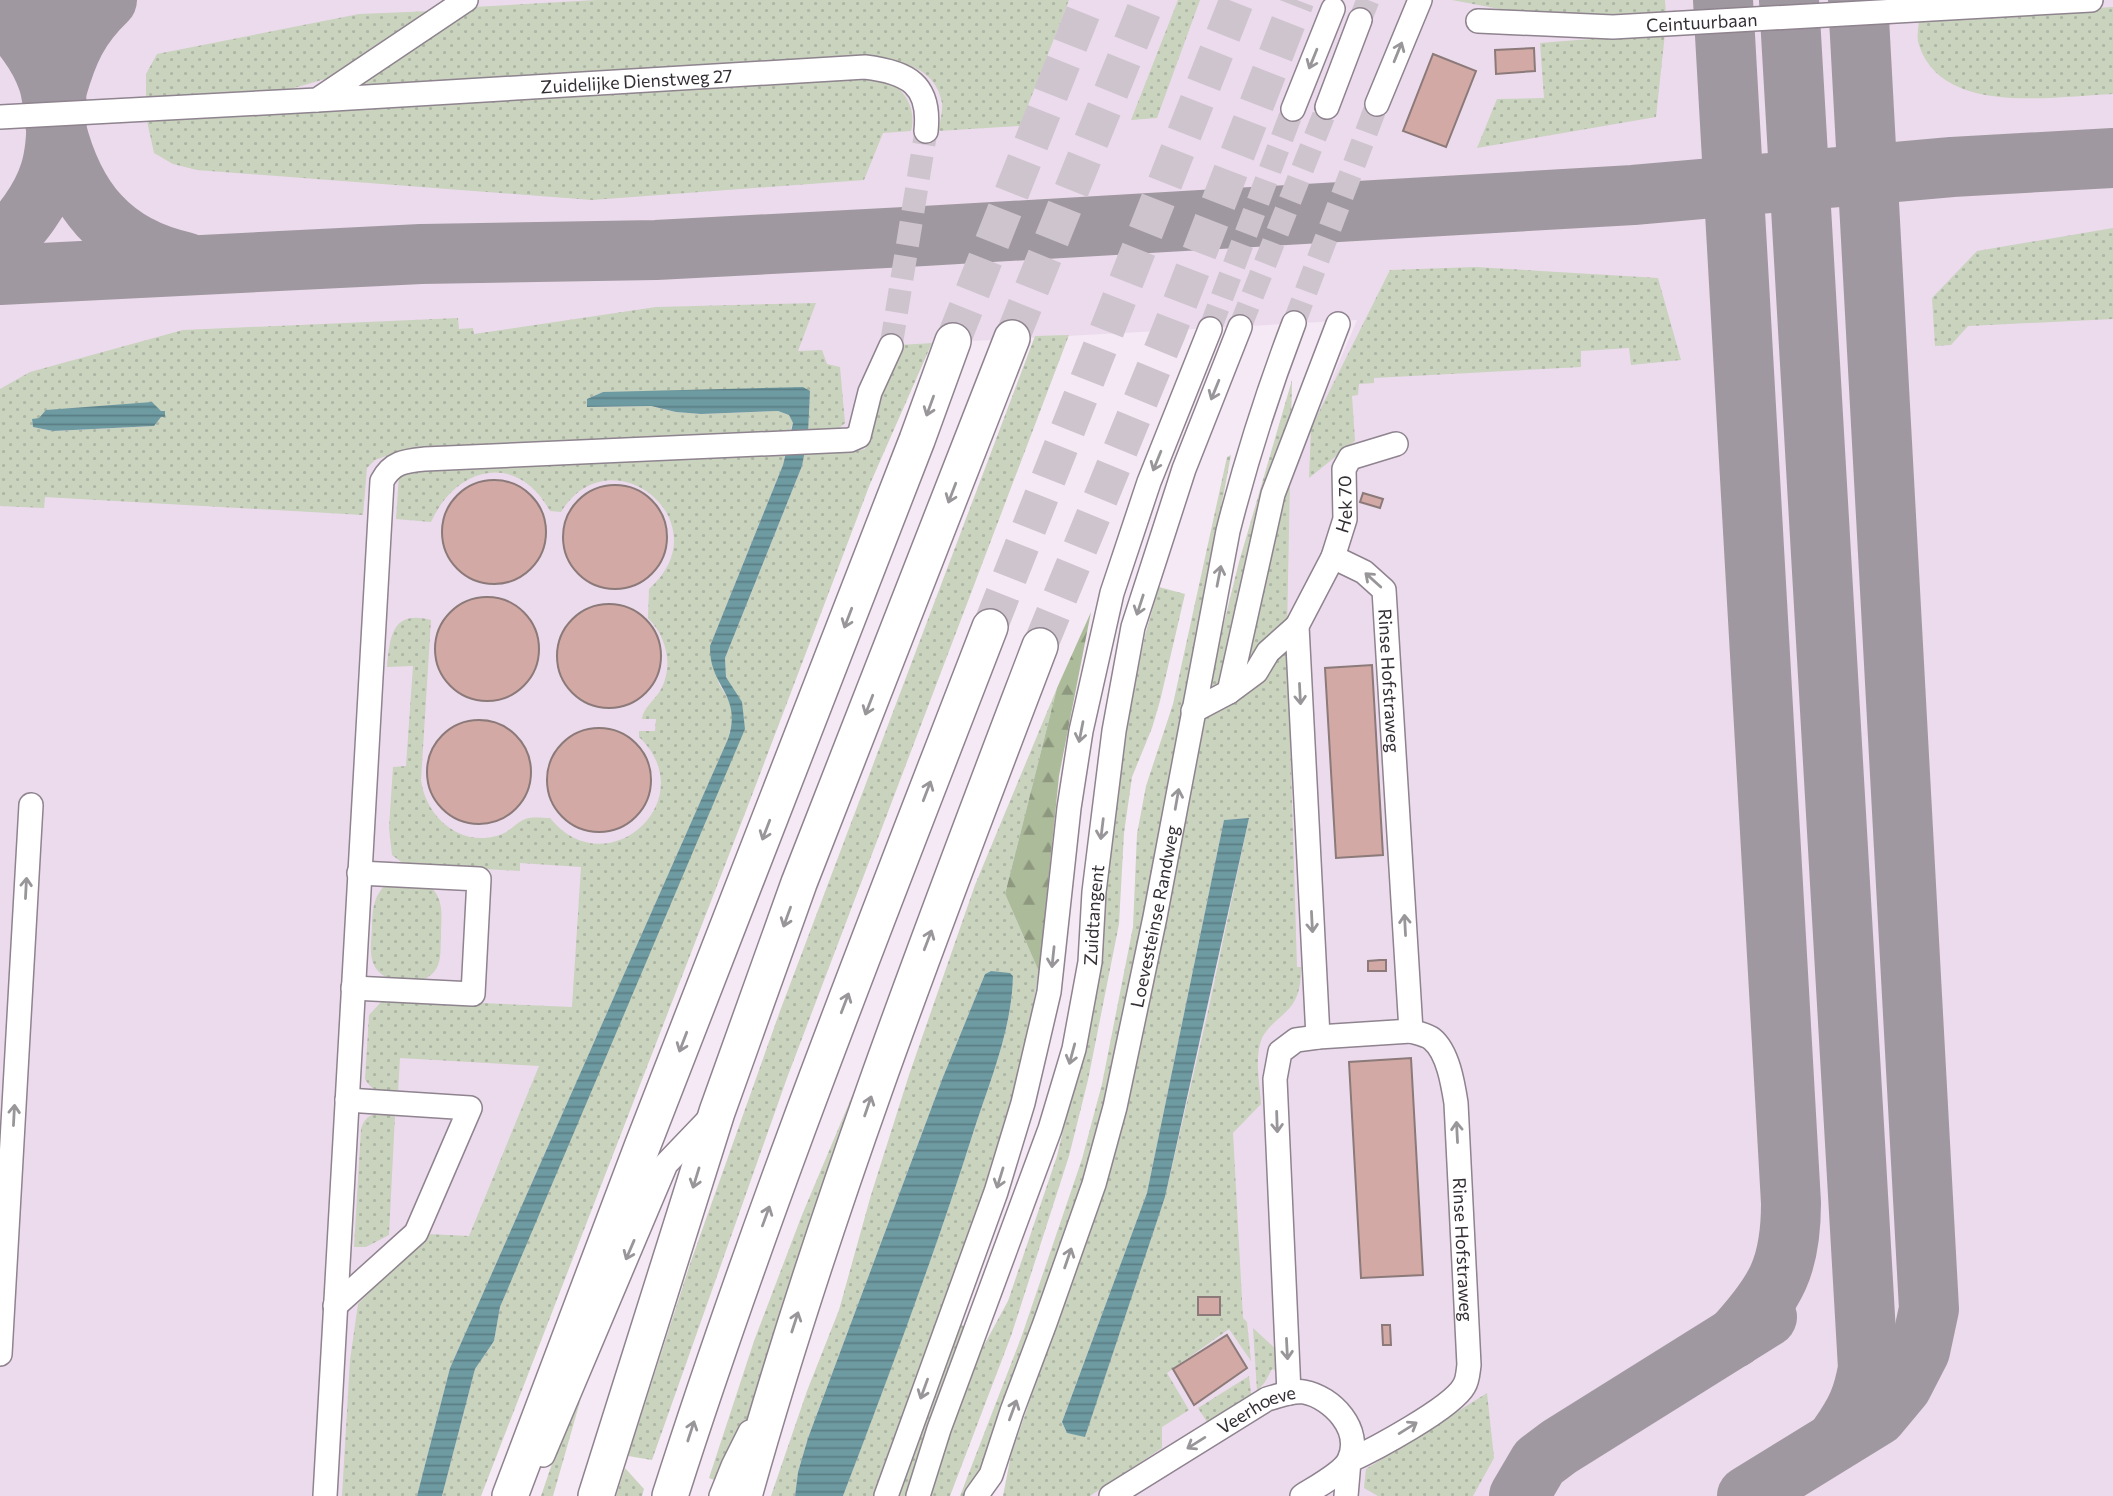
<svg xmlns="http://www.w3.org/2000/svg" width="2113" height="1496" viewBox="0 0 2113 1496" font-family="Commissioner,sans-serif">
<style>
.built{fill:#ecdbec}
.grass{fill:url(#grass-dots);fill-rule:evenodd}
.forest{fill:url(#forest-firs)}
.water{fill:url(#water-rules)}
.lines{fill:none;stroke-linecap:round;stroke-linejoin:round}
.taxiway{stroke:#a098a0;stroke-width:60}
.building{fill:#d2a9a5;stroke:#8b7a79;stroke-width:2}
.minor-tunnel{stroke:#cec4ce;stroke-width:23;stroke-dasharray:23 11;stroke-linecap:butt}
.highway-tunnel{stroke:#cec4ce;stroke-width:35;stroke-dasharray:35 18;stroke-linecap:butt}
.minor-casing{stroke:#8e838e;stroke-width:26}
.highway-casing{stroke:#8e838e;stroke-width:38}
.minor{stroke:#fff;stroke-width:23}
.highway{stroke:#fff;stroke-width:35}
.oneway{stroke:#999699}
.labels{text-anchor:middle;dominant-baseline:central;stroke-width:5;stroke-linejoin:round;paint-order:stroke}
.street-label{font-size:18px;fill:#332e33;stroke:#fff}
</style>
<defs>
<pattern id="grass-dots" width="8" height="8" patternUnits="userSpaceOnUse" patternTransform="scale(1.75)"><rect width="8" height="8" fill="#c9d3be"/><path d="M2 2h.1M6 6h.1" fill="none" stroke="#adb5a4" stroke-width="1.8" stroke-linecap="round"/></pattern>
<pattern id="forest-firs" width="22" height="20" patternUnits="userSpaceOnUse" patternTransform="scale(1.75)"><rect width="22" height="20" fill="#acbb9a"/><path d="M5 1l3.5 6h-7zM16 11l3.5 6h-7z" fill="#8d987e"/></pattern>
<pattern id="water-rules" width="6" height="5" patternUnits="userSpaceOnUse" patternTransform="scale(1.75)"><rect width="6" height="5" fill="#6e9aa2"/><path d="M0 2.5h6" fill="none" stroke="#5b7e85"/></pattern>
</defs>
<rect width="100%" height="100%" fill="#f5e9f5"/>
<!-- built -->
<polygon class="built" points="0,0 2113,0 2113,1496 1080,1496 1252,640 1292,473 1357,320 919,344 478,1496 0,1496"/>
<!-- grass -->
<g class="grass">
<path d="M596 0H1069L1020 126 938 131C940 122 943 111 942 103 934 55 875 59 838 59L349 86 473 7Z"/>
<polygon points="1178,0 1200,0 1157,118 1131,120"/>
<polygon points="1452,0 1665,0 1666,15 1574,23"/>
<path d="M2113 7V94C2055 96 1942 117 1919 45 1916 37 1919 26 1919 18Z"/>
<polygon points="433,11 339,75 280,92 146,100 146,74 157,54 359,14"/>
<polygon points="1665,33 1656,117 1477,148 1497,99 1544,98 1540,43"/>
<path d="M860 77C869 79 880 80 889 83 908 91 916 113 911 131L883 133 864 180 592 200 197 170 173 164 154 153 147 121Z"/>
<polygon points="2113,228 2113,319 1968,326 1951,345 1935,346 1932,298 1977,251"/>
<polygon points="1475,267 1658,278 1681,360 1631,365 1629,348 1581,351 1581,367 1374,378 1374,383 1359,384 1358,395 1352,396 1355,441 1309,478 1311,428 1390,270"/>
<path d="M816 303 798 351 822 350 827 364 840 367 845 423 836 431 808 435 810 391 603 392 587 399V407L651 406 676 412 701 414 778 411 789 415 793 423 788 436 386 456 375 460 367 468 363 515 45 497 44 508 0 506V389L30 372 183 330 458 318 459 329 473 328 474 334 656 307ZM161 411H165L154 426 53 431 33 427 32 419Z"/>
<polygon points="1069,335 787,1078 652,1460 628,1456 690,1264 780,1011 1035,336"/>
<path d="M932 343 870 484 749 803 481 1496H442L475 1369 494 1341 500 1307 742 703 726 677 725 658 802 466 805 448 852 452 865 449C877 429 875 407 883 386 889 372 896 361 899 345Z"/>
<path d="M1292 380 1287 630 1297 967H1301C1301 980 1300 994 1292 1005 1283 1017 1269 1024 1262 1038 1254 1056 1260 1085 1261 1104L1233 1133 1243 1318 1247 1322 1251 1361 1229 1329 1167 1373 1189 1410 1162 1427V1448L1090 1496H1003L1011 1455 1109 1172 1206 695 1239 562ZM1249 818 1209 1007 1165 1197 1085 1436 1067 1433 1062 1422 1147 1193 1224 820Z"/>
<path d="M786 450 783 465 710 646 719 684 731 704 734 715 728 739 450 1368 417 1496H342L350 1360 358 1304 427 1234 469 1236 539 1066 400 1058 398 1093C383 1093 373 1093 365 1079L369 1015 382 1001 393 999 572 1007 581 867 520 863V871L404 864 392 855 389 828 393 767 406 766 413 666 387 667C390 636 392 610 431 620L421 780C426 818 461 848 500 835 509 832 515 824 523 820 530 816 542 818 550 818 606 888 705 800 639 737V731H655L656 719H642C643 708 654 701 660 691 674 667 667 637 648 618L649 589C724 523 611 431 561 512L550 511C518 452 457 465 431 522L396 519 399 475 405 470Z"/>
<polygon points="1231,455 1142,927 1103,1109 1090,1161 971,1496 960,1496 1021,1338 1082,1159 1102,1084 1133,927 1137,834 1146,786 1173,704 1227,457"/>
<polygon points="1159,587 1185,594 1160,701 1152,728 1132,777 1124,833 1119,924 1088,1080 1069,1156 1011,1336 950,1496 926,1496 965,1380 1008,1301 1057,1156 1076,1077 1116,777 1145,635"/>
<path d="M1057 688 1005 894 1039 972 1027 1038 1011 1102 986 1185 873 1496H843C888 1375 935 1254 974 1130 990 1081 1012 1029 1013 976L991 971 985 974 943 1077 808 1438 798 1472 795 1496H771L807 1391 839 1310 871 1195 909 1075 975 885Z"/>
<path d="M385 885 431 887C445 901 441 918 441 937 440 947 442 960 436 969 425 988 386 986 375 967 368 955 372 939 372 925 373 909 373 898 385 885Z"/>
<polygon points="855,1089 731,1486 709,1478 754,1341 802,1215"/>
<path d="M376 1114 395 1115 389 1235 366 1247H354L361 1129C364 1120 367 1116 376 1114Z"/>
<polygon points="960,1325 971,1328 910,1496 897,1496"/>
<polygon points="1253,1328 1279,1352 1276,1371 1272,1369 1265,1382 1257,1391"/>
<polygon points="1249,1376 1251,1394 1207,1422 1198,1408"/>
<polygon points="1487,1393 1494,1458 1473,1496 1378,1496 1364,1488 1366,1469"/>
<polygon points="581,1398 553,1496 541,1496 554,1458"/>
<polygon points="625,1468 644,1489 642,1496 616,1496"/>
</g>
<!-- forest -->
<polygon class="forest" points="1091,612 1059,776 1039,972 1005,894 1057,688"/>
<!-- water -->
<g class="water">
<path d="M803 387 810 391 808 435 802 466 725 658 726 677 742 702 745 729 500 1307 494 1341 475 1369 442 1496H417L450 1368 728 739C743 694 709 688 710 646L783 465 793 423 789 415 778 411 701 414 676 412 651 406 587 407V399L603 392Z"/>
<polygon points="152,402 161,411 165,411 165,417 161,417 154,426 53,431 33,427 32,419 39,418 46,410"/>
<polygon points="1249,818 1165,1197 1085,1437 1067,1433 1062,1422 1147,1193 1224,820"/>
<path d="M991 971 1010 973 1013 976C1012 1029 990 1081 974 1130 935 1254 889 1375 843 1496H795L798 1472 808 1438 943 1077 985 974Z"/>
</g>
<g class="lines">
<!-- taxiway -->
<g class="taxiway">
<path d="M1723 0 1791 1203C1791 1267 1776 1292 1734 1338"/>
<path d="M1789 0 1868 1368C1863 1397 1856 1412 1839 1436"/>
<path d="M0 11C20 32 38 52 48 81 53 96 53 112 56 128 74 199 111 246 185 262"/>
<path d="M57 89C68 51 78 28 107 0"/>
<path d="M0 247C21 225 41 201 50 172 64 128 52 47 49 0"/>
<polyline points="0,275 421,254 656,250 924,236 1633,195 1952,167 2113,158"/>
<polyline points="1519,1496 1539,1462 1559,1447 1767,1317"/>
<polyline points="1747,1496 1877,1416 1902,1386 1920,1351 1929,1309 1858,0"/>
</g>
</g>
<!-- building -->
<g class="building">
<polygon points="1534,48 1535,71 1496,74 1495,50"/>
<polygon points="1433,54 1476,71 1446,147 1403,131"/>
<circle cx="494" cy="532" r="52"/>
<circle cx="615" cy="537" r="52"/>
<polygon points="1363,493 1383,499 1380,508 1360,502"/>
<circle cx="487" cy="649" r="52"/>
<circle cx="609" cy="656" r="52"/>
<polygon points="1372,665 1383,855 1336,858 1325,668"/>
<circle cx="479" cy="772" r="52"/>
<circle cx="599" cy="780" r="52"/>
<polygon points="1380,960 1386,960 1386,971 1368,971 1368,961"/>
<polygon points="1411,1058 1423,1275 1361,1278 1349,1062"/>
<rect x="1198" y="1297" width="22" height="18"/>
<polygon points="1382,1325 1390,1325 1391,1345 1383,1345"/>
<polygon points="1227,1335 1247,1368 1194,1405 1173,1369"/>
</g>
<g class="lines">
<!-- minor-tunnel -->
<g class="minor-tunnel">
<polyline points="1360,20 1368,0"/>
<polyline points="1294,323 1377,104"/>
<polyline points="1240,327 1327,107"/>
<polyline points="1210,329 1293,109"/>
<polyline points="891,346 926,131"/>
</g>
<!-- highway-tunnel -->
<g class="highway-tunnel">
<polyline points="1012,338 1148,0"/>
<polyline points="953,341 1088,0"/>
<polyline points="990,627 1237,0"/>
<polyline points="1040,646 1169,331 1297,0"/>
</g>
<defs>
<g id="minor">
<path id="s1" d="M1478 21 1613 27 2091 0"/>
<path id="s2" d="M317 100 865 67C907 72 931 84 926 131"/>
<polyline points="1377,104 1420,0"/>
<polyline points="1327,107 1360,20"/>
<polyline points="1293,109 1333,9"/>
<polyline points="0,117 317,100 466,0"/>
<path id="s3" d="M1333 557 1364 572 1384 590 1411 1031C1417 1033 1427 1035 1432 1039 1448 1052 1453 1084 1456 1103L1469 1365C1468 1371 1468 1380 1464 1386 1452 1408 1373 1450 1349 1461L1346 1496"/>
<polyline points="1229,692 1273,494 1338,324"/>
<polyline points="1193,711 1229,692 1256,672 1268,652 1297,626"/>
<polyline points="353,988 473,994 479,879 359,873"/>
<polyline points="1318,1037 1411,1031"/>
<polyline points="335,1306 416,1233 470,1108 347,1100"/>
<polyline points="0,1354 31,805"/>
<path id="s4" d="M1289 1393 1275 1079 1280 1052 1296 1040 1318 1037 1297 626 1333 557 1345 519 1344 469 1350 458 1396 444"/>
<polyline points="543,1455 666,1164 712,1116"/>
<path d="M325 1496 382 481C392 462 405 461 425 459L850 440 859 436 870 392 891 346"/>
<polyline points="721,1496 733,1466 750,1432"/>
<polyline points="886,1496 996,1192 1023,1103 1049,992 1069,808 1081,731 1112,593 1149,482 1210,329"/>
<path id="s5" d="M918 1496 939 1429 1050 1129 1074 1049 1090 962 1094 892 1114 731 1133 627 1184 469 1240 327"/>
<path id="s6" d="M976 1496 991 1475 1012 1411 1045 1323 1094 1184 1115 1107 1155 917 1228 531C1246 460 1268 391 1294 323"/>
<path id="s7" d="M1111 1496 1267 1399C1279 1396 1292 1390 1304 1392 1332 1397 1363 1430 1349 1460 1343 1473 1314 1488 1302 1496"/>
</g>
<g id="highway">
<polyline points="510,1496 642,1147 917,440 953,341"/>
<polyline points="596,1496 717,1112 799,883 1012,338"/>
<path d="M670 1496C764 1202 879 915 990 627"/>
<path d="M744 1496C825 1206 933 927 1040 646"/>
</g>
</defs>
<!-- minor casing -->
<use href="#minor" class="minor-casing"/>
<!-- highway casing -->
<use href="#highway" class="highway-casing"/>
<!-- minor -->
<use href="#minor" class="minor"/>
<!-- highway -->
<use href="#highway" class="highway"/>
</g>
<!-- one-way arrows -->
<defs><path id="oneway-shaft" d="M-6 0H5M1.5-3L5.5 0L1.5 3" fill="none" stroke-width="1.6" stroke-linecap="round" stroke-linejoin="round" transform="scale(1.75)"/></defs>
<g class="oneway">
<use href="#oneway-shaft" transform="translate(1398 52) rotate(-68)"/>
<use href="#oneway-shaft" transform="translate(1313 59) rotate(112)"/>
<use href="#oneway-shaft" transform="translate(1215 390) rotate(112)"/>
<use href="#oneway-shaft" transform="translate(930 406) rotate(110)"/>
<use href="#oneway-shaft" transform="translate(1157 461) rotate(112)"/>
<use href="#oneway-shaft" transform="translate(952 493) rotate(111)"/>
<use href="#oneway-shaft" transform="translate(1219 576) rotate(-79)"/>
<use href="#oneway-shaft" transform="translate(1373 580) rotate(-138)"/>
<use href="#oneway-shaft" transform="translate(1140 605) rotate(108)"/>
<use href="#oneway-shaft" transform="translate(848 618) rotate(111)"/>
<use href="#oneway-shaft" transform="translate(1300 694) rotate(87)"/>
<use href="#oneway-shaft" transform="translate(869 705) rotate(111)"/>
<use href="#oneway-shaft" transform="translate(1081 732) rotate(101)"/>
<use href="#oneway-shaft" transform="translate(927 791) rotate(-69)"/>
<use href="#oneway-shaft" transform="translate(1177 799) rotate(-80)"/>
<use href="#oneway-shaft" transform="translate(1102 829) rotate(97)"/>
<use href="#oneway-shaft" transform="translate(766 830) rotate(111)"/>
<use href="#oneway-shaft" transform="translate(26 888) rotate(-87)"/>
<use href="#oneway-shaft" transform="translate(787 917) rotate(110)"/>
<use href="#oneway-shaft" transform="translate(1312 922) rotate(87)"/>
<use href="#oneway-shaft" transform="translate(1405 925) rotate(-93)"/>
<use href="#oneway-shaft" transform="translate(928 940) rotate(-69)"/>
<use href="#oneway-shaft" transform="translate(1053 957) rotate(96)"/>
<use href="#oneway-shaft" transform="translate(845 1003) rotate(-69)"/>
<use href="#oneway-shaft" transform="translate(683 1042) rotate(111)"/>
<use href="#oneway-shaft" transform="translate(1072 1054) rotate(105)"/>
<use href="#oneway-shaft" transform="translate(868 1106) rotate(-71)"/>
<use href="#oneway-shaft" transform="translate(14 1115) rotate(-87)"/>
<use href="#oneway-shaft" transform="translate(1277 1122) rotate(88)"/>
<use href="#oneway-shaft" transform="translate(1457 1132) rotate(-93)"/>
<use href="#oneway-shaft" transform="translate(696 1178) rotate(107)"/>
<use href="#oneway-shaft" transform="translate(1000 1178) rotate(107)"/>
<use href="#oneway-shaft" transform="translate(766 1216) rotate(-70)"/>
<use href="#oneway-shaft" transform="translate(630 1250) rotate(113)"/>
<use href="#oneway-shaft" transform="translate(1068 1258) rotate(-71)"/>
<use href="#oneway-shaft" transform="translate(795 1322) rotate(-72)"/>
<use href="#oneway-shaft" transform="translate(1287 1349) rotate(87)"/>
<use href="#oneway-shaft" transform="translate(924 1389) rotate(110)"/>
<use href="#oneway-shaft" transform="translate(1013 1410) rotate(-70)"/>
<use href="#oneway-shaft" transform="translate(1408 1428) rotate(-32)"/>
<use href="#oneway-shaft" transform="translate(691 1431) rotate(-72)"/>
<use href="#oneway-shaft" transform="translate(1196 1443) rotate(148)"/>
</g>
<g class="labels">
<!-- street labels -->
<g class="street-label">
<text stroke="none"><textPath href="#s1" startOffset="224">Ceintuurbaan</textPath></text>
<text stroke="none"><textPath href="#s2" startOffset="320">Zuidelijke Dienstweg 27</textPath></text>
<text stroke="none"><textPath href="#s4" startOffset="928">Hek 70</textPath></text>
<text stroke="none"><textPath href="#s3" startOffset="152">Rinse Hofstraweg</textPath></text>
<text stroke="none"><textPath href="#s5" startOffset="609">Zuidtangent</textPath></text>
<text stroke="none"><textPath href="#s6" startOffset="609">Loevesteinse Randweg</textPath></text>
<text stroke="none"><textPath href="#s3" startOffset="742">Rinse Hofstraweg</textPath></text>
<text stroke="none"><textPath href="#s7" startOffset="170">Veerhoeve</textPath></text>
</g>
</g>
</svg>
